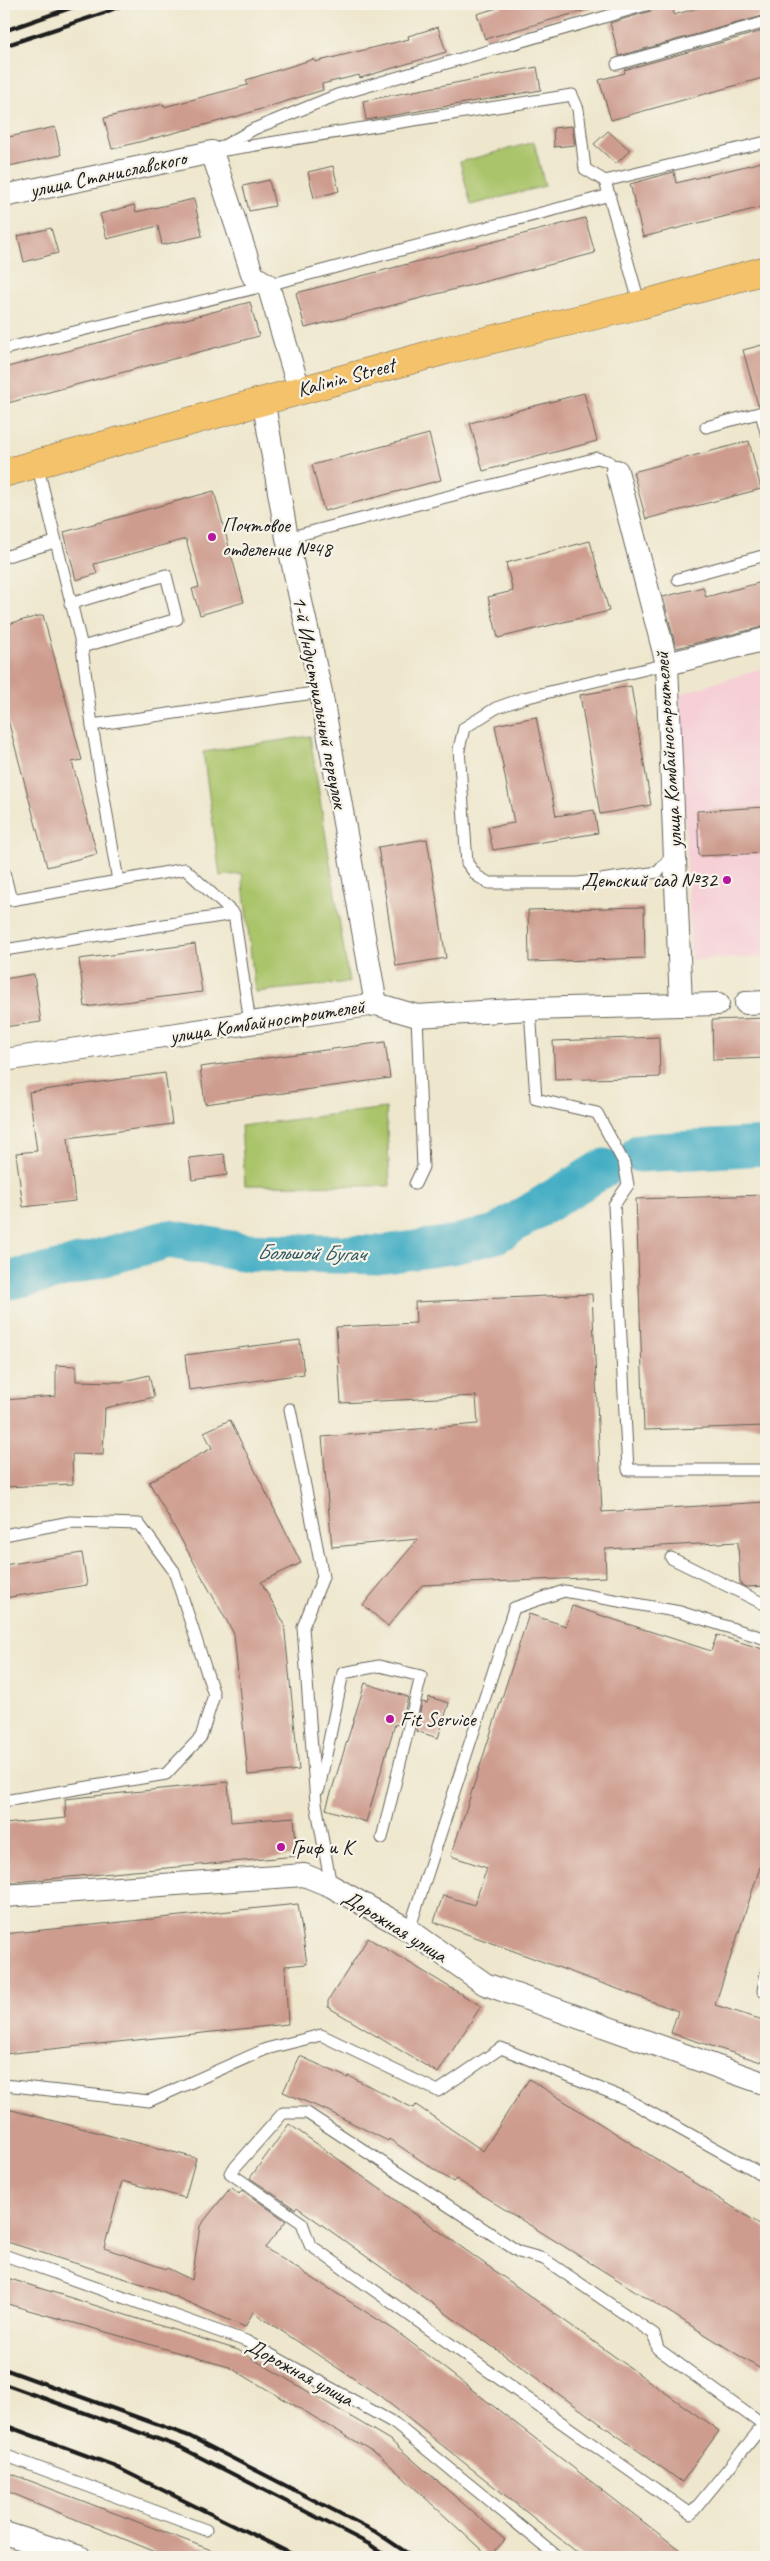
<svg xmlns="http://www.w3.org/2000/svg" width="770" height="2561" viewBox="0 0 770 2561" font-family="Caveat,sans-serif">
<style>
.built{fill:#f6cfd7}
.green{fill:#aac46a;stroke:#637043}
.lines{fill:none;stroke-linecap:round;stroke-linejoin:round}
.river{stroke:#45aec4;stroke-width:39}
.building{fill:#cd9c8e}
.service-casing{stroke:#66635a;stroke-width:13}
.minor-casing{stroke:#66635a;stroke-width:24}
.primary-casing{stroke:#66635a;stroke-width:29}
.service{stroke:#fff;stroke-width:11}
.minor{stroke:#fff;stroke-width:22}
.primary{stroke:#f3c26a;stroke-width:28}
.rail{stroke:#1c1c1c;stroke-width:4}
.poi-dot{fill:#b5179e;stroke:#f7f3e8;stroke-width:2}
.labels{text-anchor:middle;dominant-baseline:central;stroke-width:4.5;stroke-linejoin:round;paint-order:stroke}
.street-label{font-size:21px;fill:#1c1c1c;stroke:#f7f3e8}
.poi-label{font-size:21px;fill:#1c1c1c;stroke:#f7f3e8;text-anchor:start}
.water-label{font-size:22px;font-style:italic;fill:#2c565f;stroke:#f7f3e8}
</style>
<rect width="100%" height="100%" fill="#f7f3e8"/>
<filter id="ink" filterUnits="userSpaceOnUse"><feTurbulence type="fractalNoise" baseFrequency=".02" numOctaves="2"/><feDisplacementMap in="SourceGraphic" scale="10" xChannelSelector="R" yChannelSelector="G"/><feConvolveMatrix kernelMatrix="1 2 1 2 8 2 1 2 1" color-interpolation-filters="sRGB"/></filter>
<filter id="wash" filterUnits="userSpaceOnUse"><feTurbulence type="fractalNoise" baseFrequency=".0096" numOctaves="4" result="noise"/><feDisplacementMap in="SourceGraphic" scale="20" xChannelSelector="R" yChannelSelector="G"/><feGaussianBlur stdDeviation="1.12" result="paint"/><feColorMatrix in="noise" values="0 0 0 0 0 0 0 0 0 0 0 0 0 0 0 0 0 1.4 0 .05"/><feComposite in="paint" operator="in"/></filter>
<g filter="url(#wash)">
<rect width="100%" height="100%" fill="#eee7cd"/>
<!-- built -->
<polygon class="built" points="766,667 766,957 691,960 680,694"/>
<!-- green -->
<g class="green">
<polygon points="534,142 545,186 471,205 460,162"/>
<polygon points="310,736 349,982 255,992 242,874 220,876 203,752"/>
<polygon points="386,1108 390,1186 245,1185 241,1126"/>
</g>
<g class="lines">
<!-- river -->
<g class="river">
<polyline points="640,1153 766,1146"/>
<polyline points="4,1281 50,1272 169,1239 242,1252 378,1255 452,1245 496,1234 604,1168"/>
</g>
</g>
<g id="blocks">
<!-- building -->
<g class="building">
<polygon points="510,4 595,4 596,7 485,39 477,14"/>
<polygon points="656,4 673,4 674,15 711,4 766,4 766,15 619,56 610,23 651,11"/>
<polygon points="438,27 446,52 360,78 359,75 322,84 323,90 235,117 112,149 104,118 164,104 164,107 248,85 246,80 314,59 315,62 409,39 408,36"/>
<polygon points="766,30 766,77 611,120 599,80 625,73 624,70"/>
<polygon points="537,67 541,90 366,120 363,101"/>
<polygon points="572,126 575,145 554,147 553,128"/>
<polygon points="55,127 61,155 4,167 4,138"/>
<polygon points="608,131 630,150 616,164 594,144"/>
<polygon points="766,161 766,206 643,237 630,184 674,172 676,183"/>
<polygon points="333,166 339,191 314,198 308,172"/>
<polygon points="269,180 275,206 249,211 243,186"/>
<polygon points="194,199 202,236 162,245 158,226 107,239 100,214 134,205 136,212"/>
<polygon points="585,218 595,253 305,328 296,293"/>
<polygon points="51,228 58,253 24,262 18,236"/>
<polygon points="250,302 259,336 4,404 4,368"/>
<polygon points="766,344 766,404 758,405 743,350"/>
<polygon points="584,393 597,441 483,471 470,423"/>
<polygon points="429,434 441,480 324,511 312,465"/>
<polygon points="749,441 761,489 646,519 633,472"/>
<polygon points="214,491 244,602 200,615 192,589 199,587 186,539 94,564 97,574 76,580 64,532"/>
<polygon points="590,541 609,611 498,638 488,597 513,591 506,563"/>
<polygon points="766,581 766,626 676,648 663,597 703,587 706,597"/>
<polygon points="43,615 82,760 72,762 97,854 47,867 4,705 4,625"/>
<polygon points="631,686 651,805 600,814 580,695"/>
<polygon points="536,717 556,816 594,810 598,833 493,850 488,827 514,823 495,725"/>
<polygon points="766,807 766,853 699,856 697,811"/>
<polygon points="427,839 446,958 396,966 378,847"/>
<polygon points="644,907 645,958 529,962 528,910"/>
<polygon points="195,944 202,992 85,1007 79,959"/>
<polygon points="34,974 41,1022 4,1027 4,979"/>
<polygon points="766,1018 766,1058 713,1060 712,1020"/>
<polygon points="659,1037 660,1077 555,1080 553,1041"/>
<polygon points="385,1042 390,1078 205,1104 200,1067"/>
<polygon points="165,1073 172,1124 68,1138 75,1201 23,1207 16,1153 37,1151 29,1092"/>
<polygon points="224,1154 227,1175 192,1180 189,1158"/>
<polygon points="766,1195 766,1426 644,1430 636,1199"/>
<polygon points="592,1294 602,1512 766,1502 766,1586 746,1587 740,1584 738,1542 605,1549 606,1577 422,1585 388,1626 363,1605 418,1539 332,1547 322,1437 478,1424 476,1396 341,1403 336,1327 416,1323 415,1302"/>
<polygon points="300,1340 304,1374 189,1390 185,1355"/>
<polygon points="56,1365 76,1366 76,1381 120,1382 149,1375 154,1397 105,1408 103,1455 72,1454 73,1484 4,1487 4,1400 56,1396"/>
<polygon points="230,1420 301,1563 261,1582 284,1623 299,1770 248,1775 234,1634 149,1482 212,1448 204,1432"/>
<polygon points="82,1553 87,1585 4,1598 4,1565"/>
<polygon points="572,1606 711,1651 717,1635 766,1650 766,1849 715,2005 766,2021 766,2046 761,2062 671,2033 678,2011 434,1922 443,1895 474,1905 487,1868 451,1856 529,1614 566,1626"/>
<polygon points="365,1683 408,1697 401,1726 395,1724 366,1822 326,1809"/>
<polygon points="429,1697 449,1703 438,1738 416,1731 422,1702 427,1703"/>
<polygon points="228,1782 231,1822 294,1817 297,1856 4,1883 4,1824 66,1818 65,1799"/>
<polygon points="298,1904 307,1964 285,1966 288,2024 4,2054 4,1934"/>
<polygon points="368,1938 481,2006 438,2073 328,2007 328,2001"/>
<polygon points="300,2056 348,2078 349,2076 413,2108 416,2105 483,2151 529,2079 766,2228 766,2357 759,2368 456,2179 453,2182 389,2139 388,2141 328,2111 283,2092"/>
<polygon points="4,2108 196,2158 185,2198 122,2181 104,2248 166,2269 167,2268 192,2280 200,2226 231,2187 239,2194 242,2190 286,2221 265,2248 396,2331 689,2557 583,2557 380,2396 253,2312 245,2327 155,2288 4,2241"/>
<polygon points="289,2124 719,2431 682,2482 297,2207 295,2209 250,2178"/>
<polygon points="4,2277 238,2350 390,2440 505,2540 489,2557 379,2455 229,2367 4,2303"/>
<polygon points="4,2471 227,2556 226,2557 168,2557 4,2490"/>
</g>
</g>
</g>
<g filter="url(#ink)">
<use href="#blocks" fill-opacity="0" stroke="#66635a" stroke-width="1"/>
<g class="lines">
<defs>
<g id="service">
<polyline points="617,64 766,22"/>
<polyline points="220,148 254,129 337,95 649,4"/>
<polyline points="212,152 572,95 578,109 585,169 605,181 640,305"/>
<polyline points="605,181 766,142"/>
<polyline points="4,349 268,285 610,195"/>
<polyline points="761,413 766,432"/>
<polyline points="706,427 766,411"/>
<polyline points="287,538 597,458 608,461 617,471"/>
<polyline points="4,557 55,542"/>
<polyline points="678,579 766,555"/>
<polyline points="70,604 166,575 177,619 82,647"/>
<polyline points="667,664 524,698 496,708 464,728 459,749 467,863 477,876 489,883 578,883 658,872 673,854"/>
<polyline points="92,725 321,692"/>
<polyline points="4,872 11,900 118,881 92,725 82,647 37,464"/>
<polyline points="118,881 185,869 234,914"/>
<polyline points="4,950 234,914 250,1023"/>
<polyline points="530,1009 536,1099 597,1113 624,1163 628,1185 614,1205 628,1470 766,1470"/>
<polyline points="415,1184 423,1167 417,1016"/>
<polyline points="290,1409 323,1577 303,1627 316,1803 331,1886"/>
<polyline points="4,1535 70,1522 139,1524 174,1571 214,1695 201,1737 166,1774 4,1801"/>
<polyline points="671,1558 766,1605"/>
<polyline points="319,1789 343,1673 379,1666 421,1676 382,1838"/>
<polyline points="409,1930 514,1608 564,1591 680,1612 766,1639"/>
<polyline points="763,1991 766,1972"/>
<polyline points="4,2085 149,2101 266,2049 321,2035 438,2091 501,2048 626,2099 756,2171 766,2179"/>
<polyline points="4,2255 246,2341 394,2423 558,2557"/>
<polyline points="763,2425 658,2349 654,2334 544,2259 519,2252 307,2113 283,2113 230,2173 302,2223 310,2245 691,2514 766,2422"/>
<polyline points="4,2455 206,2530"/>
</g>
<g id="minor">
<polyline points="4,196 212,152 253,276 268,285 299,389"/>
<polyline points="263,399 287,538 321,692 376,1004"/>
<polyline points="617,471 667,664 681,1005"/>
<polyline points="667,664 766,639"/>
<polyline points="746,1003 766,1002"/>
<polyline points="4,1060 376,1004 417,1016 530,1009 718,1004"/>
<polyline points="4,1896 304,1875 331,1886 409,1930 485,1984 766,2084"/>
<polyline points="4,2533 80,2557"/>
</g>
<polyline id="primary" points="4,473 447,350 640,305 766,270"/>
</defs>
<!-- service casing -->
<use href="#service" class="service-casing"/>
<!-- minor casing -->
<use href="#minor" class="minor-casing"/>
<!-- primary casing -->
<use href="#primary" class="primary-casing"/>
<!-- service -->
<use href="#service" class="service"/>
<!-- minor -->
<use href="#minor" class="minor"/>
<!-- primary -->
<use href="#primary" class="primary"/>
<!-- rail -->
<g class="rail">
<polyline points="4,31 82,4"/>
<polyline points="4,46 104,13 125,4"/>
<polyline points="4,2369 189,2436 376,2532 413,2557"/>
<polyline points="4,2384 180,2447 369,2544 388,2557"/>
<polyline points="4,2425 112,2465 298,2557"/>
</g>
</g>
</g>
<!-- markers -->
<g class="poi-dot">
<circle cx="212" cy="537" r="5"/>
<circle cx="727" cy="880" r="5"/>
<circle cx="390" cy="1719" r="5"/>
<circle cx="281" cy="1847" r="5"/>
</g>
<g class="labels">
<!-- street labels -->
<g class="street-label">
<text transform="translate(108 174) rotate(-12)">улица Станиславского</text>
<text transform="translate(346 377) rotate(-15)">Kalinin Street</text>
<text transform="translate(320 702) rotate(79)">1-й Индустриальный переулок</text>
<text transform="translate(668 750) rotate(-94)">улица Комбайностроителей</text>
<text transform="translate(267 1021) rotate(-9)">улица Комбайностроителей</text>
<text transform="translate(395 1926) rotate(32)">Дорожная улица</text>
<text transform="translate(300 2372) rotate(29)">Дорожная улица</text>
</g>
<!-- poi labels -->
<g class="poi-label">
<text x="222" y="525">Почтовое<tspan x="222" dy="24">отделение №48</tspan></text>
<text x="717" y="880" text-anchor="end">Детский сад №32</text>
<text x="400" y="1719">Fit Service</text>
<text x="291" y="1847">Гриф и К</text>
</g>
<!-- water labels -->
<g class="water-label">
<text transform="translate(311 1253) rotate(1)">Большой Бугач</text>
</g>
</g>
<!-- margin -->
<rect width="770" height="2561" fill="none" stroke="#f7f3e8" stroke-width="20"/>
</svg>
